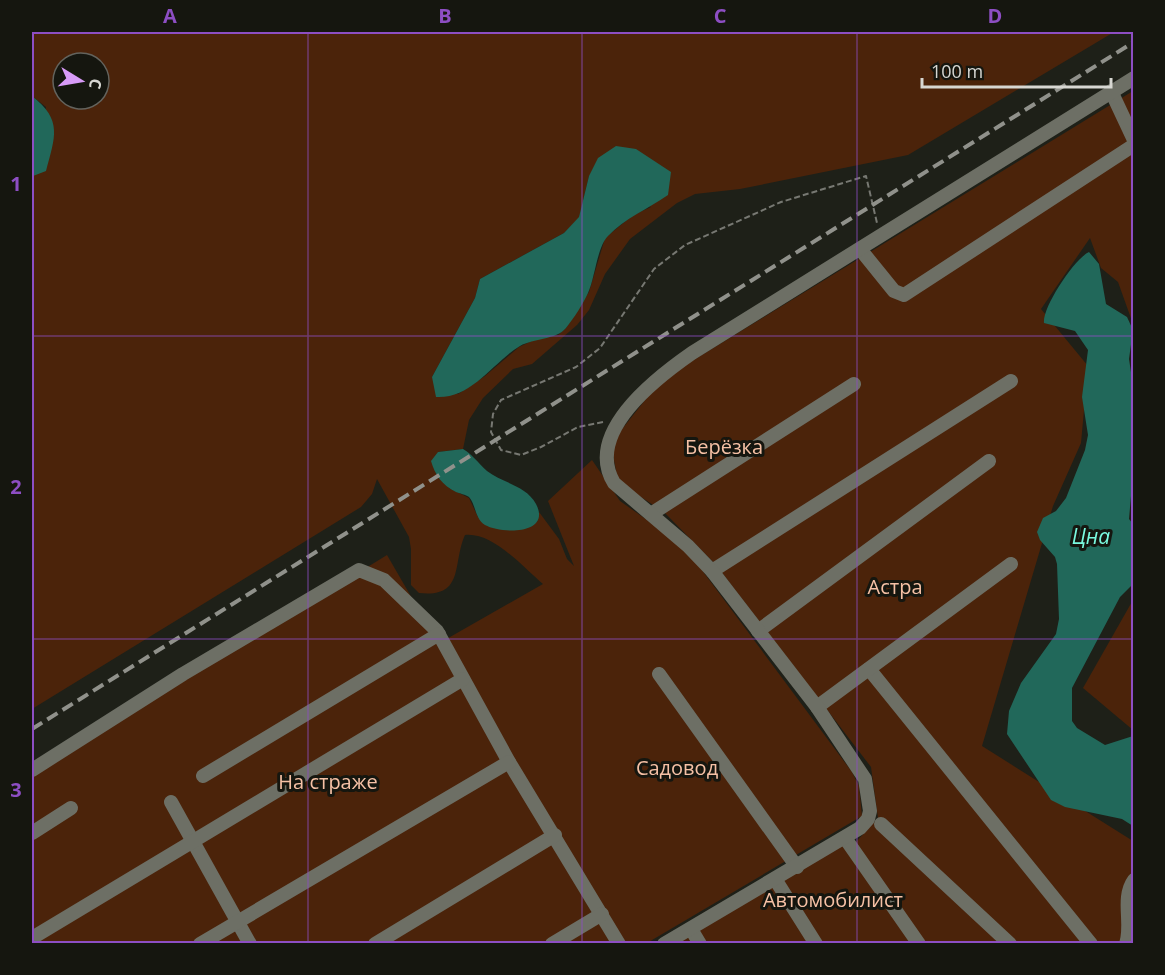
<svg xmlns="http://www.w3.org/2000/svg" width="1165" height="975" viewBox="0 0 1165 975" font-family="'Open Sans',sans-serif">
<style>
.green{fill:#4b230a;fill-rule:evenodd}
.water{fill:#21685a}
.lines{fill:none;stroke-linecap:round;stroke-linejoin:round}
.path{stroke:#777872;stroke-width:2;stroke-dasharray:6 3;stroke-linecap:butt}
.minor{stroke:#6d6f65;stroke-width:14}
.rail{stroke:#90918b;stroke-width:4;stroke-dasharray:12 6;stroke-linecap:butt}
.grid{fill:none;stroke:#8d4ec3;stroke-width:1.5;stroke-opacity:0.55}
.labels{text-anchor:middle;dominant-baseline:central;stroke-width:6;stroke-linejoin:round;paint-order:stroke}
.park-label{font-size:20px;fill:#f6c1a5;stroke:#15160f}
.water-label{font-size:21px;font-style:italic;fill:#79f9df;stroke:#15160f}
.neatline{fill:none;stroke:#8d4ec3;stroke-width:2}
.grid-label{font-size:20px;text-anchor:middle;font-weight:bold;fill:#8d4ec3}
</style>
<rect width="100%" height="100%" fill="#1e2018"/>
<!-- green -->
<g class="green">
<path d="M32 32H1114L908 155 740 189 695 194 677 203 630 239 605 274 589 310 577 325 532 364 513 369 483 398 469 420 463 449 438 452 449 488 469 498 478 517 537 522 539 512 559 539 567 559 574 566 548 501 592 460 620 501 684 546 852 772 859 786 862 816 647 943H621L443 641 543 584C523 567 493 532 465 535 452 564 465 598 419 593L411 585V549L409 537 377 479 372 494 361 507 32 709V175L46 107 32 96ZM63 63H99V99H63ZM589 176 651 207 633 215 605 238 589 292 566 328 558 335 538 338 519 347 485 376 458 394 432 377 475 298 480 279 564 233 579 218Z"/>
<polygon points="1133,91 1133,324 1118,282 1101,268 1090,238 1041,309 1088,366 1081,443 1053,506 982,746 1133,841 1133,943 925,943 855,843 878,818 871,767 716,565 664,512 618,482 611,443 661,380"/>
<polygon points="387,555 612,944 32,944 32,773"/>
<polygon points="1133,600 1133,730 1083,688"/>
<polygon points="849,839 919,944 670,944"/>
</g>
<!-- water -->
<g class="water">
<path d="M32 96C63 120 55 137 46 171L33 176Z"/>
<path d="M616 146 636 149 671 172 668 195C648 209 625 218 608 236 597 247 595 278 588 293 583 304 574 318 566 328 556 340 534 338 520 346 492 363 472 399 436 397L432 377 475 298 480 279 564 233 579 217 589 176 598 158Z"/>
<path d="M1089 252 1099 264 1106 304 1127 317 1133 330 1129 359 1134 392V462L1129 519 1133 524 1134 583 1120 597 1072 688V721L1077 728 1105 745 1133 736V826L1122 819 1065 807 1051 800 1007 734 1009 711 1021 683 1056 634 1059 619 1057 564 1055 557 1040 540 1037 532 1043 518 1056 511 1066 498 1085 450 1088 435 1082 397 1088 350 1075 331 1044 323C1042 308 1074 259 1089 252Z"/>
<path d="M463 449C473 455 478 463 487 471 502 483 526 485 536 504 552 535 501 534 485 525 475 519 476 505 469 497 466 495 459 493 456 492 442 485 435 475 431 461L438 452Z"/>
</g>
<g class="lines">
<!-- path -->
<polyline class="path" points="603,422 578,427 541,447 521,455 501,450 491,432 493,414 501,400 576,367 600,348 654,269 685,245 781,202 866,176 877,223"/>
<!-- minor -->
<g class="minor">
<polyline points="1111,91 1134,140"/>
<polyline points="860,249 894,291 904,295 1134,145"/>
<polyline points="651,514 854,384"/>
<polyline points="712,571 1011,381"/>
<polyline points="758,631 989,461"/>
<polyline points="869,669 1091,944"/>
<polyline points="659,674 797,867"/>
<polyline points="817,707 1011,564"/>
<polyline points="32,770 183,674 359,570 384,580 437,631 509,762 619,944"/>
<polyline points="203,776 439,634"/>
<polyline points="171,802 250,944"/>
<polyline points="881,824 1010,944"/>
<polyline points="32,833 71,808"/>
<polyline points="845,838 919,944"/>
<polyline points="775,879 816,944"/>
<polyline points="691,929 700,944"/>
<polyline points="32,938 463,679"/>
<polyline points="200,944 509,762"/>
<polyline points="375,944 555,835"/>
<polyline points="552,944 602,914"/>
<path d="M664 944 860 828 868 819 870 811 865 779 817 707 712 571 688 546 614 483C584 433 656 378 692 353L1134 78"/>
<path d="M1126 944C1133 924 1121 898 1134 880"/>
</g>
<!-- rail -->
<polyline class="rail" points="32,729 1134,42"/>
</g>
<!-- grid -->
<path class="grid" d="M308 32V944M582 32V944M857 32V944M32 336H1134M32 639H1134"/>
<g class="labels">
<!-- park labels -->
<g class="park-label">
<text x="724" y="446">Берёзка</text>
<text x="895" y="586">Астра</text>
<text x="677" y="767">Садовод</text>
<text x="328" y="781">На страже</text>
<text x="833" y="899">Автомобилист</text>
</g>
<!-- water labels -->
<g class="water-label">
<text x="1091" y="536">Цна</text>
</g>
</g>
<!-- border -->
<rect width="1165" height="975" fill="none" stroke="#15160f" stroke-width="66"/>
<!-- north arrow -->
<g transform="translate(81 81) rotate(101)"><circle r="28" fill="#15160f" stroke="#63635d" stroke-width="1.5"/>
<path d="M0-4.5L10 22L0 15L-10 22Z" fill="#d89bf8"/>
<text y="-9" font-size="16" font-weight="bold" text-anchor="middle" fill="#d7d7d2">С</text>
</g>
<!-- scale -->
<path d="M922 78v9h189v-9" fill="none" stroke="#d7d7d2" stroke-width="3"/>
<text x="931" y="78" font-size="18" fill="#d7d7d2" stroke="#15160f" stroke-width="4.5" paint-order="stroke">100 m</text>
<rect x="33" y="33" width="1099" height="909" class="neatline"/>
<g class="grid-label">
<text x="170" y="23">A</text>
<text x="445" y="23">B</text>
<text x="720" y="23">C</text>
<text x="995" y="23">D</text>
<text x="16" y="191">1</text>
<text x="16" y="494">2</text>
<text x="16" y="797">3</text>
</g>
</svg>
